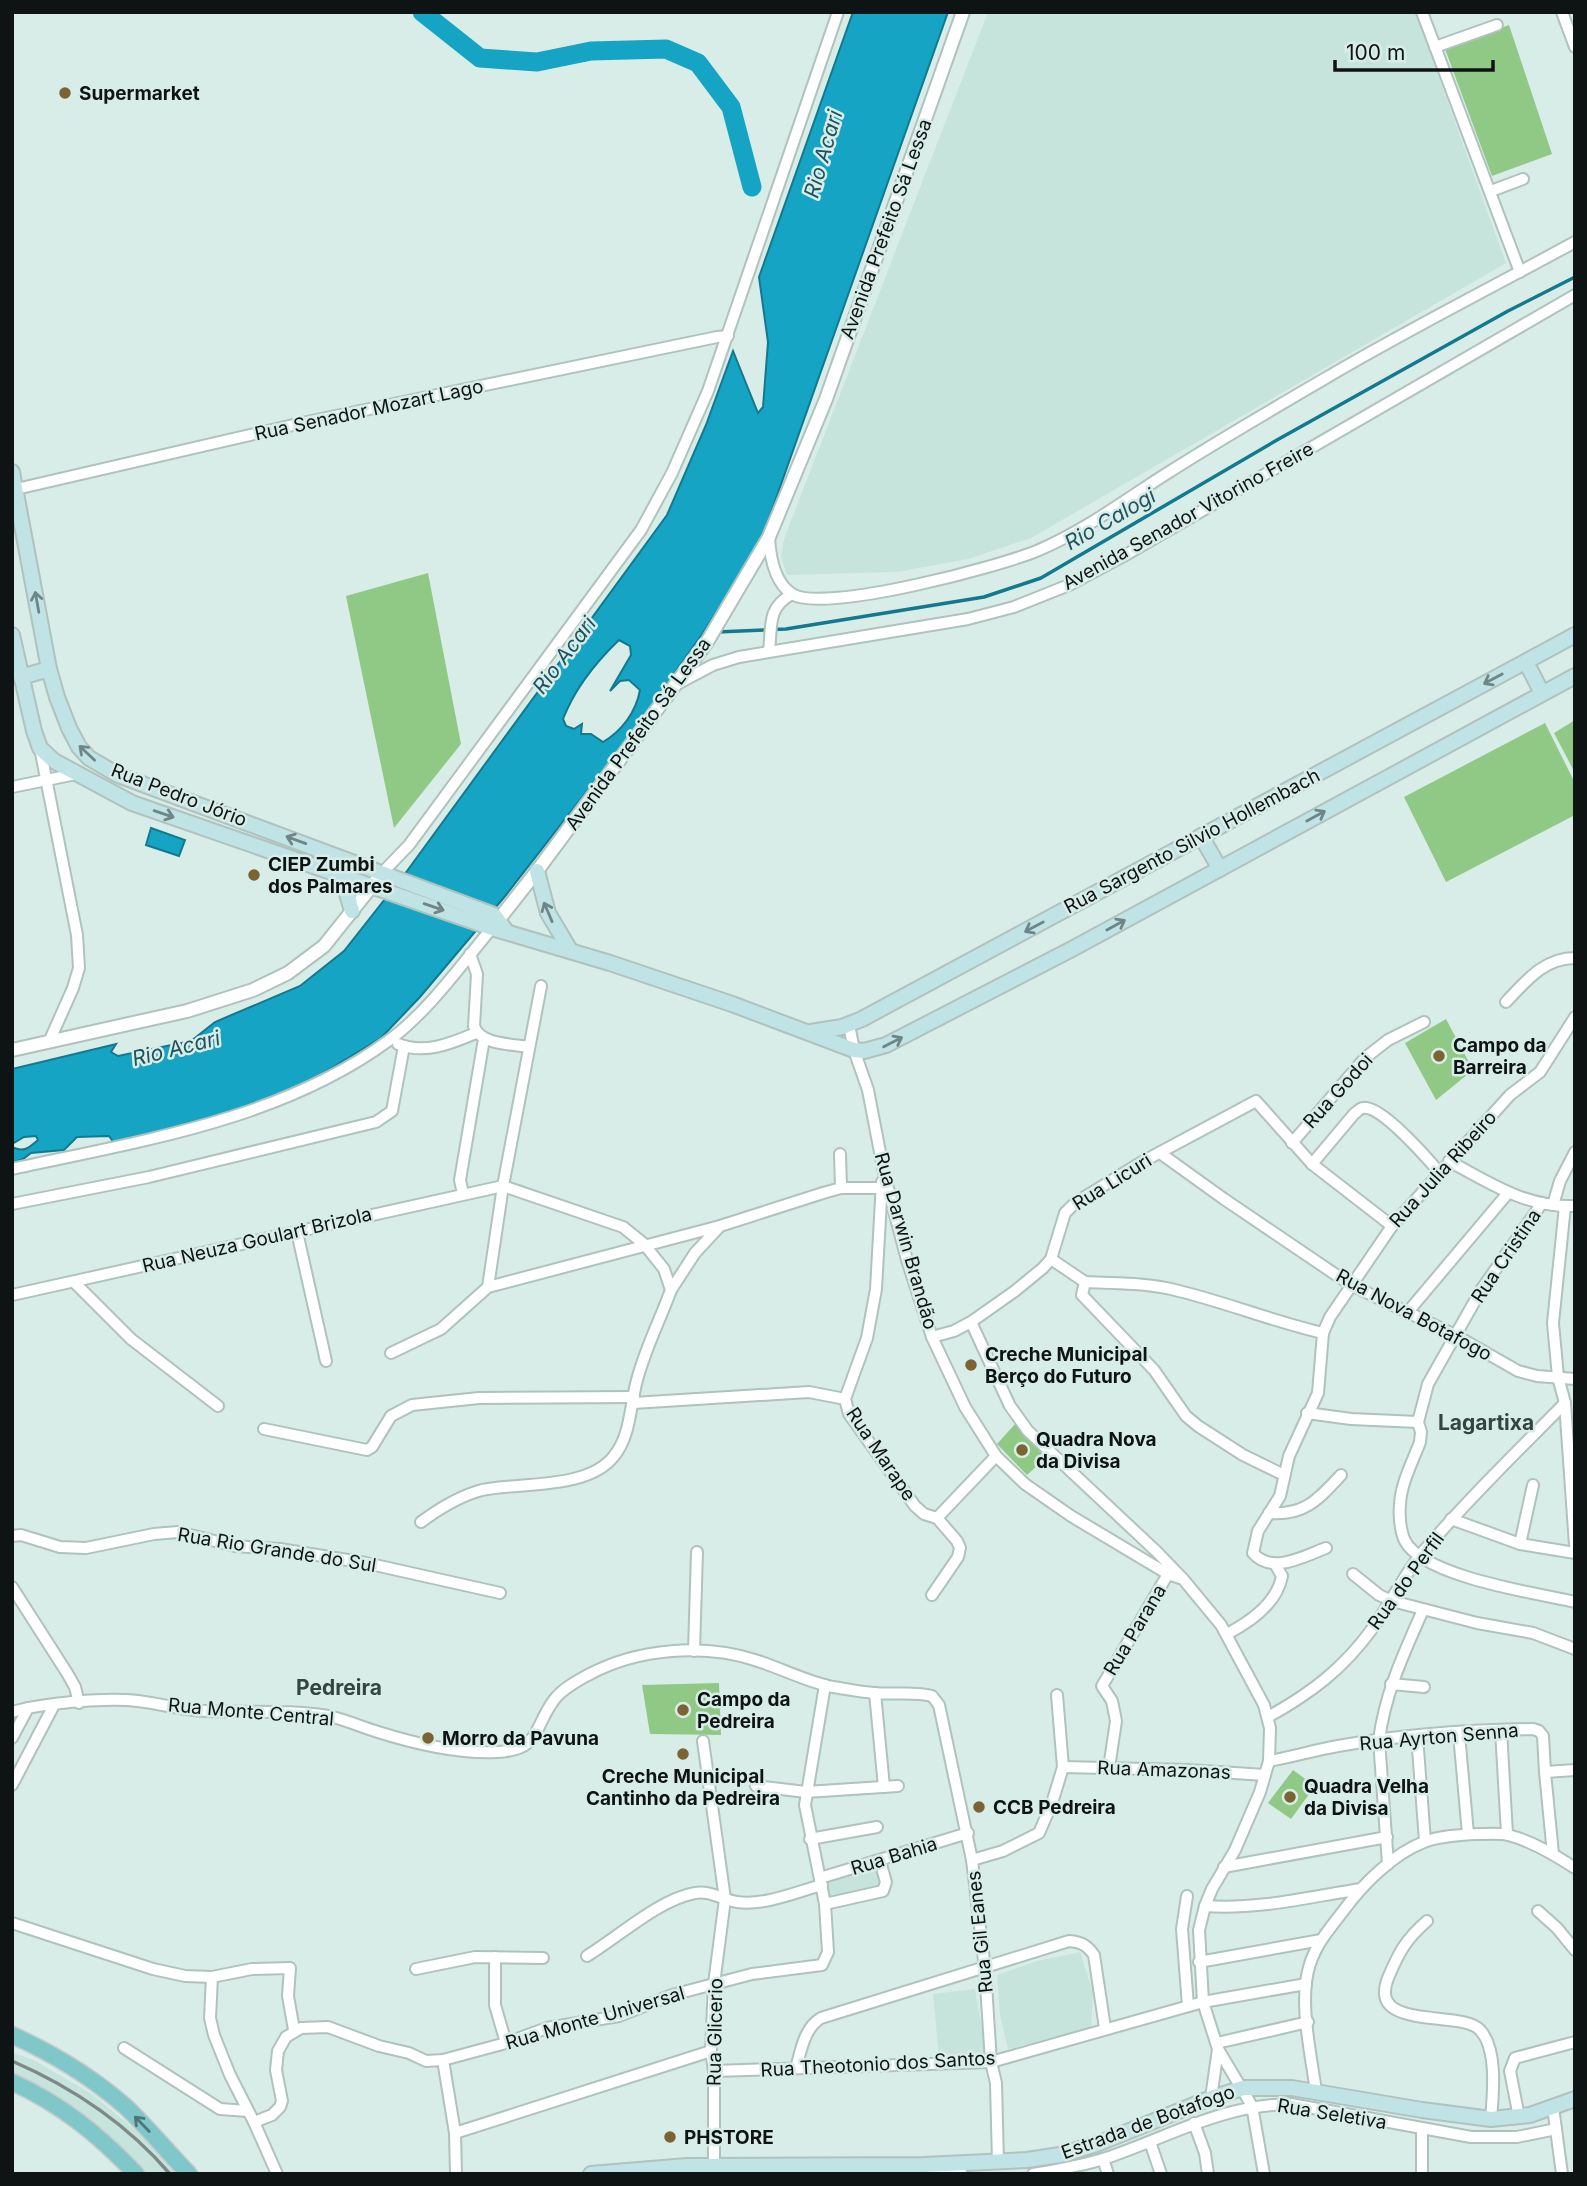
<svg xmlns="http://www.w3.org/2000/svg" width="1587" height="2186" viewBox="0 0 1587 2186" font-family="Inter,sans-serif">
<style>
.built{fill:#c6e3dc}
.green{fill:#90c986}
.water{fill:#15a4c3;stroke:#13798e;stroke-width:2;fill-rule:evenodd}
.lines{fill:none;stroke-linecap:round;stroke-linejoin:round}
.stream{stroke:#13798e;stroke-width:3.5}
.river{stroke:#15a4c3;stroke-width:19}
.minor-casing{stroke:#b0c2be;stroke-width:14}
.tertiary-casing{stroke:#b0c2be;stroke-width:16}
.secondary-casing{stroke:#b0c2be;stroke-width:18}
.primary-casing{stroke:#cacbcb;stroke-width:19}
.minor{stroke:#fff;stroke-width:10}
.tertiary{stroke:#fff;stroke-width:12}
.secondary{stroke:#c0e3e5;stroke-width:14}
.primary{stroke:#80c7ca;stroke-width:16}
.rail{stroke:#7d8a87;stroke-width:3.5}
.oneway{stroke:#708686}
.oneway2{stroke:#4d7678}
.poi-dot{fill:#7b6334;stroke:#d9ede8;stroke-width:2.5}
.labels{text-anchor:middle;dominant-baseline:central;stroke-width:5;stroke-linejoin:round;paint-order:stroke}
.poi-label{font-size:19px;font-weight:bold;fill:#0e1413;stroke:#d9ede8;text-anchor:start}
.street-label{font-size:19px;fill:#0e1413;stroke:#d9ede8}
.water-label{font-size:21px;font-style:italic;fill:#1f5260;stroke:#d9ede8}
.neighbourhood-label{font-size:21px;font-weight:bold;fill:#344441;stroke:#d9ede8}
</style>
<rect width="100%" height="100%" fill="#d9ede8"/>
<!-- built -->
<g class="built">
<polygon points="988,12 1415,12 1506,263 1031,538 968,559 897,572 787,575 781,557 784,539"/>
<polygon points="879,1866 883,1888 829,1902 823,1880"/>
<polygon points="1080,1952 1093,1992 1091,2028 1008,2049 1000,2015 997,1975 1037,1961"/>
<polygon points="975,1989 987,2058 939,2058 933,1994"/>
<polygon points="12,2052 35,2061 92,2094 146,2139 177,2174 148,2174 124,2149 82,2113 26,2080 12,2074"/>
</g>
<!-- green -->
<g class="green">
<polygon points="1509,25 1552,154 1492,176 1445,49"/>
<polygon points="428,573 461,744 394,828 346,596"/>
<polygon points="1575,720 1575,773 1554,733"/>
<polygon points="1545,723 1575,783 1575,815 1446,882 1404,797"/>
<polygon points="1446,1019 1473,1070 1436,1100 1405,1043"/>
<polygon points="1015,1424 1047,1457 1027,1475 997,1444"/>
<polygon points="719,1683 721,1735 650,1734 642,1685"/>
<polygon points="1293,1770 1315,1786 1291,1819 1268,1803"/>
</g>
<!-- water -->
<g class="water">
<path d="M853 12H948L761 541 703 633 629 737 506 895 420 997 381 1038 307 1083 200 1124 114 1143 109 1136 77 1137 64 1150 31 1153 23 1159 12 1163V1147C23 1153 29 1148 38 1140L36 1136 24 1137 12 1144V1069L116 1044 111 1052 118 1056 191 1041 215 1022 300 986 344 951 407 871 667 515 706 425 733 351 758 413 763 407 768 342 759 277ZM619 640 630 646 631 655 610 691 620 681 629 680 640 690C636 712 622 731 603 742L591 734H581L582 724 574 729 566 726 563 719C575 688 595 663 619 640Z"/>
<polygon points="151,828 185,840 179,856 146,845"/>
</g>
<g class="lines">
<!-- stream -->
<polyline class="stream" points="717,632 786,629 984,597 1041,578 1277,440 1508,311 1575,277"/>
<!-- river -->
<polyline class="river" points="422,12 480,58 537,62 591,51 666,49 698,63 731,107 752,187"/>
<defs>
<g id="minor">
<polyline points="1422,12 1520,272"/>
<polyline points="1562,12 1575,47"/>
<polyline points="1435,47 1497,25"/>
<polyline points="1491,191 1523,179"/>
<polyline points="12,490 302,423 717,337 728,336"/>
<path d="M769 537C770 557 774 582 792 594 823 614 1002 566 1039 550 1084 531 1125 500 1166 474 1224 437 1283 403 1343 368 1419 324 1498 284 1575 242"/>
<path d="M769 651C772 625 767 608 792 594"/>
<polyline points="677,684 713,665 739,657 968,619 1014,607 1069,585 1129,553 1575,295"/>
<polyline points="40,748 77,935 79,968 73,988 49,1042"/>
<polyline points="12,787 76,774"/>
<polyline points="383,872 409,845 641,530 672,473 708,391 838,12"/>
<path d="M470 954 477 974 474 1026C480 1045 512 1044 529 1047"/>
<path d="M1506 1002C1526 981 1544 958 1575 958"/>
<polyline points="849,1025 854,1050 868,1090 884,1173 907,1260 932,1337 965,1407 996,1456 1025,1484 1071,1516 1168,1574 1183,1579 1221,1625 1264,1705 1270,1728 1269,1761 1260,1792 1235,1850 1212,1889 1205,1906 1199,1930 1203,2002 1218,2049 1211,2098"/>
<path d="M398 1044C425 1055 452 1043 476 1033"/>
<polyline points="1292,1143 1365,1058 1388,1040 1424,1022"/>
<polyline points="1160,1153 1224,1199 1351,1285 1455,1335 1518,1371 1537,1376 1575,1379"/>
<polyline points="840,1154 841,1188"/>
<path d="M1449 1161C1489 1183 1527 1208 1575 1206"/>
<path d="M1312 1164 1354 1114C1357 1112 1360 1108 1363 1108 1380 1104 1428 1159 1439 1172"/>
<path d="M12 1169C140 1141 280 1120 388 1041 427 1013 461 965 492 928"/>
<polyline points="882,1182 876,1289 867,1338 845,1399 849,1414 915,1506 924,1514 937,1518 957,1541 960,1548 958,1557 932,1595"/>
<polyline points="463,1194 460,1180 484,1039"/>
<path d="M1542 1203 1481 1290 1428 1384 1418 1422 1421 1432 1420 1442C1413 1461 1401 1483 1400 1504 1399 1514 1400 1531 1405 1541 1424 1577 1536 1593 1575 1602"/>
<polyline points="12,1204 149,1177 376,1122 392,1111 404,1046"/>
<polyline points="1553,1205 1560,1181 1575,1152"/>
<polyline points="1565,1206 1553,1323 1558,1377 1565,1403 1575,1545"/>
<polyline points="297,1232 326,1361"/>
<polyline points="1051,1259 1085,1282 1082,1295 1154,1370 1186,1416 1198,1426 1243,1455 1284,1475"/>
<polyline points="74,1282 131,1339 218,1406"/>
<path d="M1085 1282C1114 1283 1143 1283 1171 1289 1223 1301 1271 1321 1323 1333"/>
<polyline points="488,1287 503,1186 541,986"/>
<polyline points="12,1295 503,1186 623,1227 644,1244 664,1269 671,1290 695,1253 720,1226"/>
<polyline points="1407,1313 1508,1193"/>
<polyline points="971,1322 1010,1406 1028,1431 1157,1552 1182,1578"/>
<polyline points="932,1337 954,1331 971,1322 1015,1291 1043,1268 1051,1259 1065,1213 1075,1203 1142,1162 1256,1101 1312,1164 1392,1226"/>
<polyline points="391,1353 441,1329 488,1287 720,1226 823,1193 841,1188 882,1188"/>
<polyline points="633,1403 809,1392 845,1399"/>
<polyline points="1307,1413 1351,1419 1418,1422"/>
<polyline points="264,1429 367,1450 372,1447 391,1416 412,1405 479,1398 634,1397"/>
<path d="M1269 1513C1304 1516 1319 1499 1341 1475"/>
<polyline points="937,1518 996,1456"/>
<polyline points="1451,1519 1520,1544 1575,1553"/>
<path d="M421 1522C440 1508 459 1496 482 1490 520 1482 588 1490 614 1456 631 1435 630 1405 637 1380 645 1349 660 1320 671 1290"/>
<polyline points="12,1536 21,1535 60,1547 86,1548 154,1534 178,1532 235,1546 280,1549 366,1563 500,1593"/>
<polyline points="1520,1544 1533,1485"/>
<path d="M1326 1548C1304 1556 1272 1575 1253 1553L1258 1531 1280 1496 1289 1456 1318 1393 1323 1333 1330 1317 1392 1226 1510 1095 1540 1072 1575 1017"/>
<polyline points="1353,1574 1379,1595 1392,1601 1477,1623 1533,1633 1575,1649"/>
<polyline points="12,1587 67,1673 75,1687 79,1703"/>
<path d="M1227 1634C1250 1622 1277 1604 1282 1576L1275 1564"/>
<polyline points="694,1651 697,1552"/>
<polyline points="1391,1684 1424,1687"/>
<polyline points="875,1693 884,1787"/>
<path d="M12 1712C43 1703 107 1697 138 1701 161 1704 183 1710 206 1711 248 1713 291 1709 333 1717 348 1721 362 1727 378 1732 413 1743 460 1754 497 1752 541 1750 533 1728 554 1700 562 1689 577 1681 588 1675 638 1648 704 1643 758 1661 783 1669 807 1682 833 1687 846 1689 860 1692 874 1693 893 1695 914 1691 932 1696L939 1705 972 1860 985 1969 991 2062 996 2083 998 2162"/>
<path d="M1268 1717C1311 1693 1343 1669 1372 1629 1390 1605 1403 1576 1422 1553 1467 1500 1517 1452 1565 1403"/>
<polyline points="1501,1730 1507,1834"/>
<polyline points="1459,1734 1468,1834"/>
<polyline points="1417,1736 1425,1841"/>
<polyline points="12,1738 28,1708"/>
<polyline points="703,1741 725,1899 714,1984 711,2051 714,2071 714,2166"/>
<path d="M1269 1761C1292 1757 1315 1750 1338 1746 1400 1735 1470 1730 1533 1729L1539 1731 1543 1736 1545 1772 1575 1770"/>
<polyline points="1063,1767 1188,1770 1265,1775"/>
<polyline points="1109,1768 1116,1721 1112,1701 1102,1686 1168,1574"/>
<polyline points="1545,1772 1553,1854"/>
<polyline points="12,1785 54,1705"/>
<polyline points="756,1786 806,1792 898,1786"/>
<polyline points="810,1839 877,1827"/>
<polyline points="972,1860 1003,1851 1039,1833 1052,1803 1063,1767 1057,1695"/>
<path d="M1388 1864 1379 1740C1385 1693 1404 1653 1423 1610"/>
<polyline points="1224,1867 1387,1837"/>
<polyline points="820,1878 968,1833"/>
<polyline points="1187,1896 1182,1929 1188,2006"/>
<polyline points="825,1904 883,1891 886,1882 880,1861"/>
<path d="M1205 1906C1257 1910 1309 1897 1361 1889"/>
<polyline points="1538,1911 1557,1928 1575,1950"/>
<path d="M1427 1921C1406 1939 1399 1952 1388 1978 1367 2032 1461 2009 1480 2030 1498 2049 1493 2095 1491 2119"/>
<polyline points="12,1923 153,1969 185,1976 212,1977 252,1969 290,1968 288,1996 294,2030"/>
<path d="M587 1956C618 1937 660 1899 695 1893 710 1890 723 1900 737 1902 764 1906 796 1892 822 1885"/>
<polyline points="495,1957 495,2005 506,2043"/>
<polyline points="1199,1962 1321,1940"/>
<polyline points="416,1969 475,1957 543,1958"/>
<polyline points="212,1977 210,2018 214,2035 230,2075 254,2122 277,2174"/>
<polyline points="1217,2043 1308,2022"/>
<polyline points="124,2048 220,2109 248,2111"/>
<polyline points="1218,2049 1252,2106 1264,2174"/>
<polyline points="443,2060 455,2133 456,2174"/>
<path d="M796 2068C801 2051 804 2028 821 2018L1069 1941C1081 1942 1087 1945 1094 1955L1105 2028"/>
<polyline points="714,2071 991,2062 1203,2002 1306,1984"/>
<path d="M1316 2091C1311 2055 1298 1999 1310 1964 1316 1944 1331 1927 1344 1910 1363 1884 1393 1854 1424 1842 1439 1836 1460 1835 1477 1834 1487 1834 1499 1833 1508 1835 1532 1841 1555 1855 1575 1868"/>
<polyline points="1553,2107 1562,2174"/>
<polyline points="1519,2117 1510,2071 1515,2058 1575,2042"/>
<polyline points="254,2122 272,2115 280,2107 282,2101 276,2070 278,2051 286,2037 301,2028 328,2027 379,2046 409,2053 426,2061 443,2060 506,2043 547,2028 619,2016 672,1995 752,1974 822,1965 828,1952 825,1904 805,1805 825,1685"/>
<polyline points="1194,2123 1205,2153 1208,2174"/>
<polyline points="1422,2129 1422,2174"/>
<polyline points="455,2133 711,2051"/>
<polyline points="1150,2142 1161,2174"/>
<polyline points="1103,2159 1108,2174"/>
<polyline points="925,2165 938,2172 962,2174"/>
<path d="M1033 2174C1057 2170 1082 2166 1106 2158 1171 2136 1221 2105 1291 2104L1471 2137H1517L1556 2129"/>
</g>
<g id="tertiary">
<polyline points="492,928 537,871 707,642 769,537 826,399 963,12"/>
<polyline points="12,1050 187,1011 253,990 288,973 324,946 383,872"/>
</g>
<g id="secondary">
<polyline points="12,472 49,669 57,697 69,728 79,747 89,758 118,775 494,915 507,932"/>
<polyline points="12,635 34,731 40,748 54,761 132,803 492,928 610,963 732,1004 854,1050 864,1051 886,1045 1072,949 1575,676"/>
<polyline points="1526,662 1542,693"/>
<polyline points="21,677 49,669"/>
<polyline points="1201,836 1220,869"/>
<polyline points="537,871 548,913 570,950"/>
<polyline points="342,877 352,911"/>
<polyline points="811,1032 842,1027 862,1019 1575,635"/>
<polyline points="591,2174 687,2166 924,2165 1027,2160 1060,2155 1097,2144 1211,2098 1243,2088 1292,2088 1422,2110 1491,2119 1530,2115 1575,2099"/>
</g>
<g id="primary">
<path d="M12 2035C52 2053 93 2078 126 2107 148 2128 168 2152 189 2174"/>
<path d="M12 2082C61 2104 99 2135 136 2174"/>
</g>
</defs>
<!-- minor casing -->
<use href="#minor" class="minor-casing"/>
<!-- tertiary casing -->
<use href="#tertiary" class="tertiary-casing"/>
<!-- secondary casing -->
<use href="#secondary" class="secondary-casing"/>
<!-- primary casing -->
<use href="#primary" class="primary-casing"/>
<!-- minor -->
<use href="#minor" class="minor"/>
<!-- tertiary -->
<use href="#tertiary" class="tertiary"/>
<!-- secondary -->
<use href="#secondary" class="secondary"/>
<!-- primary -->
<use href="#primary" class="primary"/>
<!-- rail -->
<path class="rail" d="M12 2061C72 2087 128 2125 170 2174"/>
</g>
<!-- one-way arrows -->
<defs><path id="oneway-shaft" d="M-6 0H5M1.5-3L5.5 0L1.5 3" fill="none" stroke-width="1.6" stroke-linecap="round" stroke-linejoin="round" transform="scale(1.75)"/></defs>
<g class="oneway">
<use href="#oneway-shaft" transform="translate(37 602) rotate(-100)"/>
<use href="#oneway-shaft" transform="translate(1493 679) rotate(152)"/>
<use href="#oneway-shaft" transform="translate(87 753) rotate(-137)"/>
<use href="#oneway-shaft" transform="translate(164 814) rotate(19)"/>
<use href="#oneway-shaft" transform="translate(1316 816) rotate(-29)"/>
<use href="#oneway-shaft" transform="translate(296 840) rotate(-160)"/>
<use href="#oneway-shaft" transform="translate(434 907) rotate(19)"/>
<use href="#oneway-shaft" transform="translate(548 912) rotate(-113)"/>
<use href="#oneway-shaft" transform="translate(1116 925) rotate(-29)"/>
<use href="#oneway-shaft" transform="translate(1034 927) rotate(152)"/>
<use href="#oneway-shaft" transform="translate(893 1042) rotate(-27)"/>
</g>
<use class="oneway2" href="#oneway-shaft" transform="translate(142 2124) rotate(-134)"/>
<!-- markers -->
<g class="poi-dot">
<circle cx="65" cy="93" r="7"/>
<circle cx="254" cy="875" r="7"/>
<circle cx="1439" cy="1056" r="7"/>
<circle cx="971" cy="1365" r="7"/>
<circle cx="1022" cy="1450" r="7"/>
<circle cx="683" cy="1710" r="7"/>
<circle cx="428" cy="1738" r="7"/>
<circle cx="683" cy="1754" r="7"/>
<circle cx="1290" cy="1797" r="7"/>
<circle cx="979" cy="1807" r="7"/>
<circle cx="670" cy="2137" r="7"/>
</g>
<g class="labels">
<!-- poi labels -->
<g class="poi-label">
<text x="79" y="93">Supermarket</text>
<text x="268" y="864">CIEP Zumbi<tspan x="268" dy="22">dos Palmares</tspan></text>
<text x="1453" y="1045">Campo da<tspan x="1453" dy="22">Barreira</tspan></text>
<text x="985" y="1354">Creche Municipal<tspan x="985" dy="22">Berço do Futuro</tspan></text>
<text x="1036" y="1439">Quadra Nova<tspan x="1036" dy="22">da Divisa</tspan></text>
<text x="697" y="1699">Campo da<tspan x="697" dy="22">Pedreira</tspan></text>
<text x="442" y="1738">Morro da Pavuna</text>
<text x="683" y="1776" text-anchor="middle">Creche Municipal<tspan x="683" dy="22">Cantinho da Pedreira</tspan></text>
<text x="1304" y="1786">Quadra Velha<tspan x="1304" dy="22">da Divisa</tspan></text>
<text x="993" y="1807">CCB Pedreira</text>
<text x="684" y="2137">PHSTORE</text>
</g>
<!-- street labels -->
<g class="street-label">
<text transform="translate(886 229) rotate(-70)">Avenida Prefeito Sá Lessa</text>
<text transform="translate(369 410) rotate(-12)">Rua Senador Mozart Lago</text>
<text transform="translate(1188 516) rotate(-29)">Avenida Senador Vitorino Freire</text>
<text transform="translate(638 734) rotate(-54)">Avenida Prefeito Sá Lessa</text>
<text transform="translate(179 795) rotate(21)">Rua Pedro Jório</text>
<text transform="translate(1192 841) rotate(-28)">Rua Sargento Silvio Hollembach</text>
<text transform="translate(1338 1091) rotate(-48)">Rua Godoi</text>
<text transform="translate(1443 1169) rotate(-48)">Rua Julia Ribeiro</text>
<text transform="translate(1112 1182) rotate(-32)">Rua Licuri</text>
<text transform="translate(257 1240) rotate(-13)">Rua Neuza Goulart Brizola</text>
<text transform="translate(906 1241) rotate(74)">Rua Darwin Brandão</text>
<text transform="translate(1506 1256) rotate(-56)">Rua Cristina</text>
<text transform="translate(1414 1315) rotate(28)">Rua Nova Botafogo</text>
<text transform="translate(881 1454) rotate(56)">Rua Marape</text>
<text transform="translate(277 1550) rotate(9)">Rua Rio Grande do Sul</text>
<text transform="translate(1406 1581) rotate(-54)">Rua do Perfil</text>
<text transform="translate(1135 1630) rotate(-59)">Rua Parana</text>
<text transform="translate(251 1712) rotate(5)">Rua Monte Central</text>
<text transform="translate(1439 1737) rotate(-5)">Rua Ayrton Senna</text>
<text transform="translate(1164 1770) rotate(2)">Rua Amazonas</text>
<text transform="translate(894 1856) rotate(-17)">Rua Bahia</text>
<text transform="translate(980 1932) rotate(-96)">Rua Gil Eanes</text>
<text transform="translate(595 2018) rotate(-16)">Rua Monte Universal</text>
<text transform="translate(715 2032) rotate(-89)">Rua Glicerio</text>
<text transform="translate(878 2064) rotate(-3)">Rua Theotonio dos Santos</text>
<text transform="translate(1332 2114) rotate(9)">Rua Seletiva</text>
<text transform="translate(1148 2122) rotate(-20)">Estrada de Botafogo</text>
</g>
<!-- water labels -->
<g class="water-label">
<text transform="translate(823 154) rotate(-74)">Rio Acari</text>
<text transform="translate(1110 519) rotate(-30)">Rio Calogi</text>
<text transform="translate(564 655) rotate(-53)">Rio Acari</text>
<text transform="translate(176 1048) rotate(-14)">Rio Acari</text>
</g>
<!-- neighbourhood labels -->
<g class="neighbourhood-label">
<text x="1486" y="1422">Lagartixa</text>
<text x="339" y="1687">Pedreira</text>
</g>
</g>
<!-- border -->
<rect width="1587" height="2186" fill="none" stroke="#0e1413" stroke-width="28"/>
<!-- scale -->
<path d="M1335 60v10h158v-10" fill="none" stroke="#0e1413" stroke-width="3.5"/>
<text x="1346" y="60" font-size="21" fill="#0e1413" stroke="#d9ede8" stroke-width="5" paint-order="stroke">100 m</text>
</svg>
